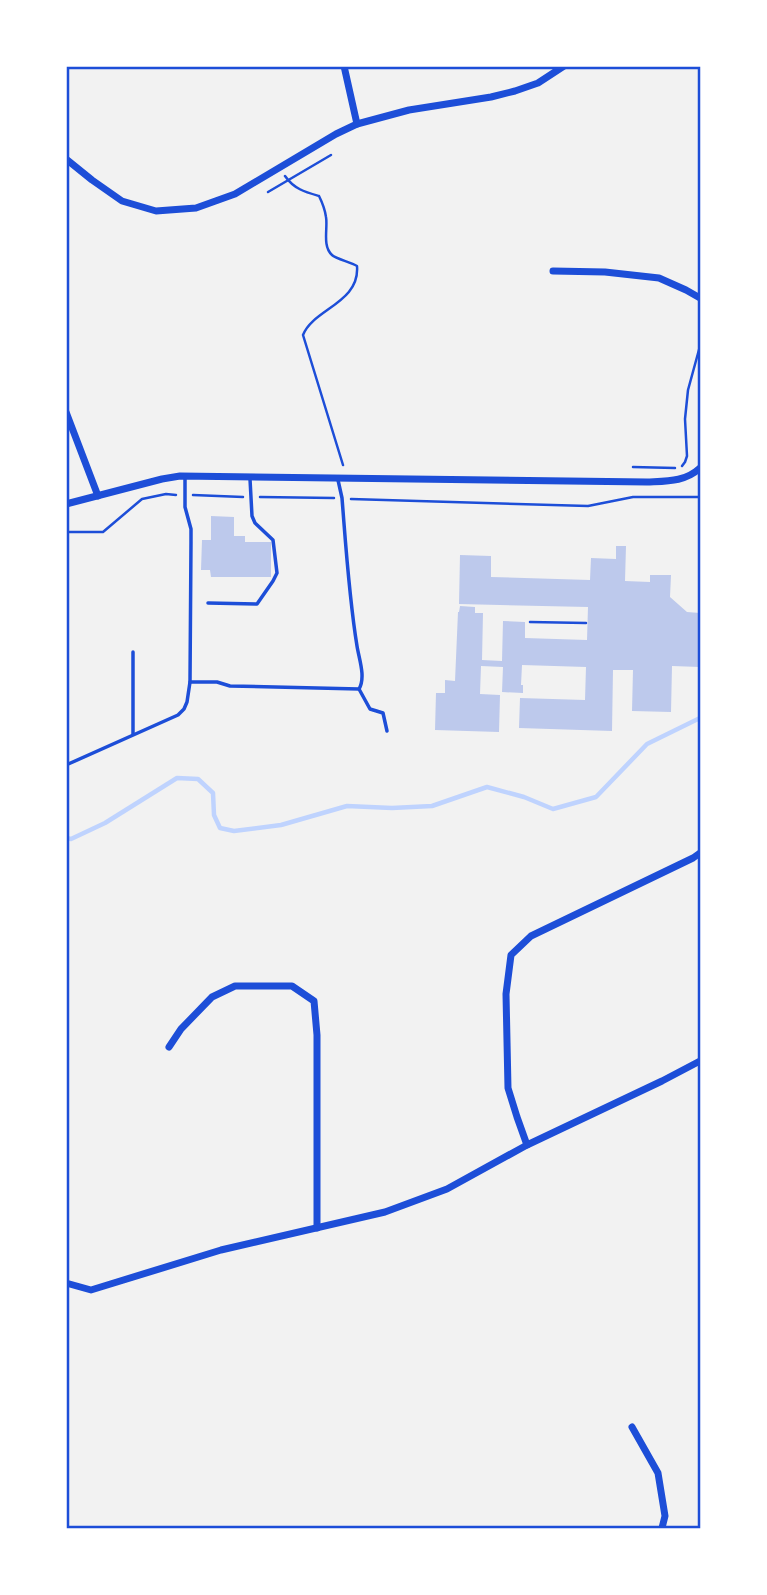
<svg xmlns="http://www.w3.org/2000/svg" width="767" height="1595" viewBox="0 0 767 1595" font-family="'Archivo Narrow',sans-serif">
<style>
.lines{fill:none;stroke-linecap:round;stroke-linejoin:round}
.stream{stroke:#bfd3fe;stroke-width:4.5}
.building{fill:#bdc9ec}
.path{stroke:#1d4ed8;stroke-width:2.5}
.service{stroke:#1d4ed8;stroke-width:3.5}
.minor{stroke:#1d4ed8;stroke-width:7}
.neatline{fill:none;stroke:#1d4ed8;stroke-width:2.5}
</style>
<rect width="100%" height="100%" fill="#f2f2f2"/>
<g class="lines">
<!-- stream -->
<g class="stream">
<polyline points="66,714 66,717"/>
<polyline points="66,838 71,839 105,823 177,778 198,779 213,793 214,815 220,828 234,831 281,825 347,806 392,808 432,806 487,787 524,797 553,809 596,797 647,744 700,718"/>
</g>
</g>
<!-- building -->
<g class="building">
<polygon points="211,516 234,517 234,536 245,536 245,542 271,542 271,577 211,577 210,570 201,570 202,540 211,540"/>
<polygon points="616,546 626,546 625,581 650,582 650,575 671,575 670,597 687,612 700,613 700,667 672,666 671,712 632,711 633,670 613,670 612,731 519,728 520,698 585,700 586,667 522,665 521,685 523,685 523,693 502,692 503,667 481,666 480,694 500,695 499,732 435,730 436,693 445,693 445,680 455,681 458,612 459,612 460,606 475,607 475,613 483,613 482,660 502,661 503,621 525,622 525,638 587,640 588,607 459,604 460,555 491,556 491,577 590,580 591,558 616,559"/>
</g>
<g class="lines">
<!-- path -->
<g class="path">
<path d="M285 176C294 189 305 192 319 196 322 202 325 210 326 217 328 228 322 246 332 255 336 259 350 262 357 266 360 303 313 309 303 335L343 465"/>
<polyline points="268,192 331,155"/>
<polyline points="682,466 685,462 687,456 685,419 688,390 700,346"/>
<polyline points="633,467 675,468"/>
<polyline points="193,495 243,497"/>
<polyline points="260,497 334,498"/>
<polyline points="351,499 588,506 633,497 700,497"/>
<polyline points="66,532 103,532 142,499 166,494 176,495"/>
<polyline points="530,622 586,623"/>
</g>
<!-- service -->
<g class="service">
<polyline points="208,603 257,604 273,581 277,573 273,540 255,523 252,516 250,479"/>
<path d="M190 682H217L230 686 359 689C366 677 359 659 357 646 349 597 346 548 342 498L338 480"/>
<polyline points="359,689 370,709 383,713 387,731"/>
<polyline points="133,734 133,652"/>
<polyline points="66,765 178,715 184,709 187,702 190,682 191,542 191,529 185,507 185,476"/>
</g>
<!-- minor -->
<g class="minor">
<polyline points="344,66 357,124"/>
<polyline points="66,159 92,180 122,201 156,211 196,208 235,194 336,134 357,124 409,110 491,97 515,91 538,83 564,66"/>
<polyline points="553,271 605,272 659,278 686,290 700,298"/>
<polyline points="66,412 98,496"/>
<path d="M66 504 162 479 180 476 647 482C667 481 685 482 700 468"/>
<polyline points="169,1047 181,1029 212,997 235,986 292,986 314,1001 317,1035 317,1228"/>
<polyline points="527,1145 517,1117 508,1088 506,994 511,955 531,936 693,858 700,853"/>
<polyline points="66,1283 91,1290 221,1250 385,1212 447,1189 527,1145 662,1081 700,1061"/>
<polyline points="632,1427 658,1473 665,1516 662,1528"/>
</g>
</g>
<!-- border -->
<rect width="767" height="1595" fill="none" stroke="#ffffff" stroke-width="136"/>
<rect x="68" y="68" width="631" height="1459" class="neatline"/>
</svg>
